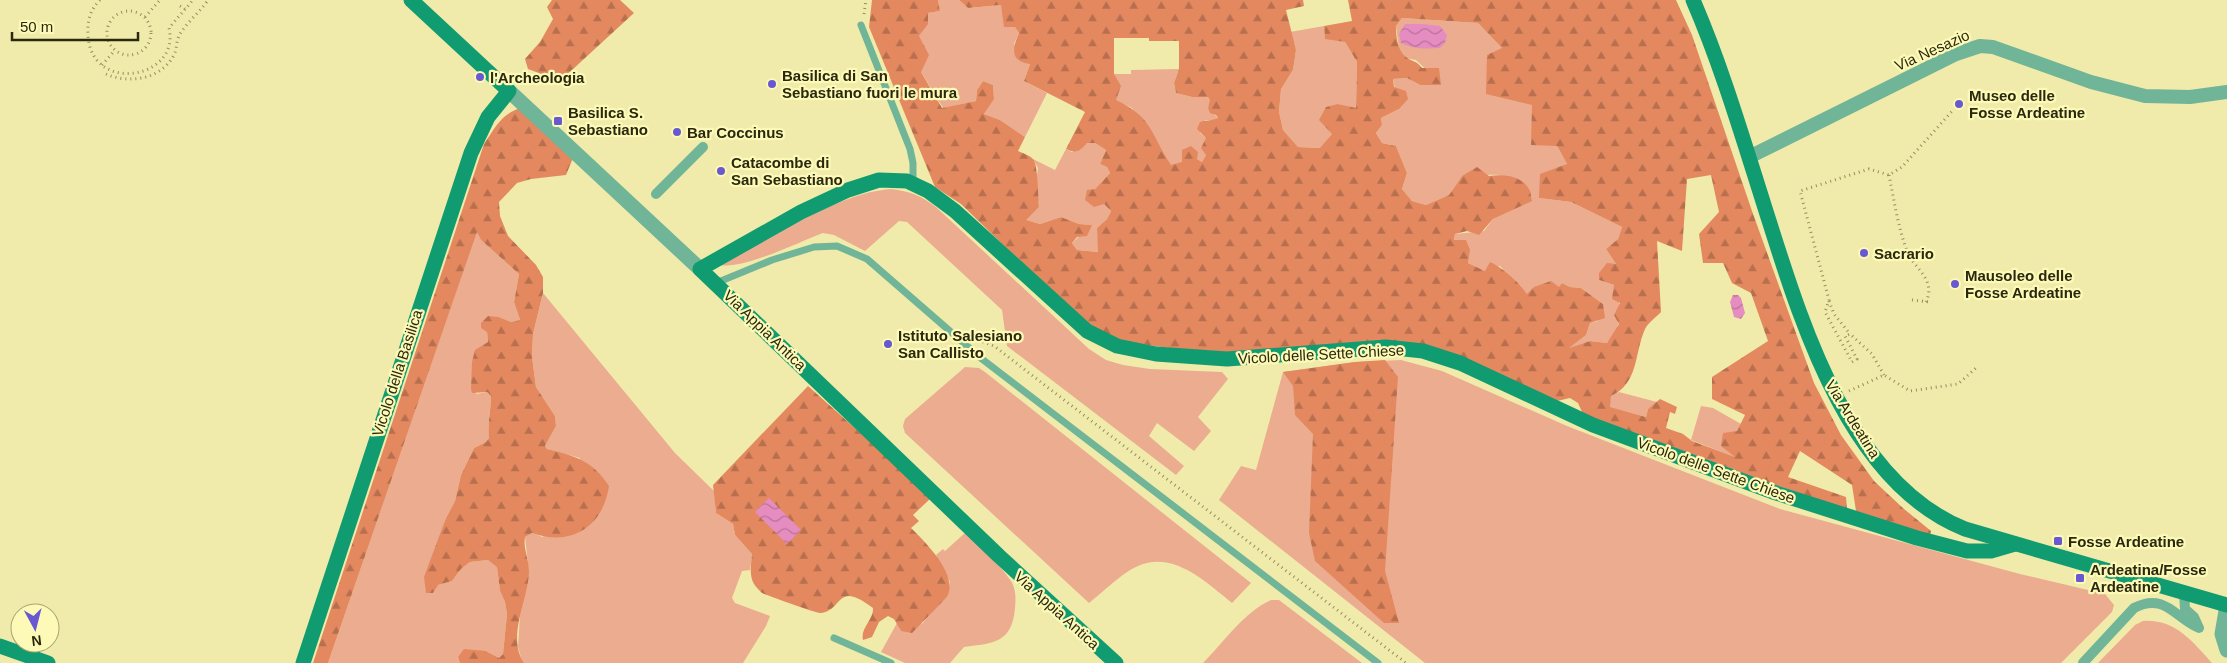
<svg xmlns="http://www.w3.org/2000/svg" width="2227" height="663" viewBox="0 0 2227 663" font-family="Helvetica,sans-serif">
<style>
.grass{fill:#ecac90}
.forest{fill:url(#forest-firs);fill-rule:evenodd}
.water{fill:url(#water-waves)}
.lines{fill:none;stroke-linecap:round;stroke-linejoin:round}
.path{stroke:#938f61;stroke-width:3;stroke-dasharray:1 4;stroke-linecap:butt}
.service{stroke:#70b597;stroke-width:7}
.pedestrian{stroke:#70b597;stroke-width:10}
.minor{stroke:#70b597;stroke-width:14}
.tertiary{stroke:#70b597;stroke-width:15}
.secondary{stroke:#119b70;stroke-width:15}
.poi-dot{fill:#6859d2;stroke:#fdf9b7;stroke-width:2}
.labels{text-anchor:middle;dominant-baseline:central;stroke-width:4.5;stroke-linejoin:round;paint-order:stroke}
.street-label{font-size:15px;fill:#2a280e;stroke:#fdf9b7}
.poi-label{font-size:15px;font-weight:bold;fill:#2a280e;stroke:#fdf9b7;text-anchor:start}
</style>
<defs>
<pattern id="forest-firs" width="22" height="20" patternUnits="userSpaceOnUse" patternTransform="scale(1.25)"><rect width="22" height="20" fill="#e3885f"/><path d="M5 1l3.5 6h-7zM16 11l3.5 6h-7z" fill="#b86f4d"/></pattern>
<pattern id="water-waves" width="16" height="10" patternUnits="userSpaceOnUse" patternTransform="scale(1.25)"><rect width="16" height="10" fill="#e58cc0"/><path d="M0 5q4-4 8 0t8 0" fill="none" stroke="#ba729a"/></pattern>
</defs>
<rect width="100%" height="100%" fill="#f0ebaa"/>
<!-- grass -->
<g class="grass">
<polygon points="938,0 959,0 968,8 1001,5 1019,33 1014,44 1030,64 1024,81 1047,93 1025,137 1000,120 984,114 994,98 993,85 983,81 977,90 976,101 943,108 921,72 919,36 927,24 928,13 940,11"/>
<path d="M1402 18 1478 23 1502 48 1567 164 1539 198 1571 202 1622 227 1618 239 1606 249 1616 264 1599 280 1614 285C1622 306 1624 325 1607 343L1590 341 1567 349 1586 335 1590 323 1598 321 1603 304 1581 288 1570 287 1562 283 1559 288C1545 285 1537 284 1527 295 1520 282 1509 276 1500 266L1485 271 1468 263 1469 250 1454 240 1455 234 1484 231 1493 219 1507 212 1529 189C1506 169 1490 176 1462 176L1449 195 1426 205 1412 201 1402 189 1407 173 1396 146 1382 143 1376 133 1382 125 1381 118 1399 109 1393 79 1407 78 1420 85 1441 84 1416 60 1406 58 1399 49 1396 26Z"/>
<polygon points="1324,26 1325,38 1345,42 1357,62 1356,109 1338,104 1332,134 1321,148 1298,147 1283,130 1279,112 1281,89 1293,70 1296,50 1290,32"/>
<polygon points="1179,69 1174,83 1176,93 1192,97 1208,97 1211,100 1208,108 1218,118 1213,121 1205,120 1200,133 1206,138 1206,155 1202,162 1197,159 1171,166 1132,108 1115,100 1114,74 1131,74 1131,70"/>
<polygon points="1087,143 1095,143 1106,150 1100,164 1107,167 1110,173 1095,189 1104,204 1111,211 1107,219 1097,228 1099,252 1077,250 1072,243 1091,225 1079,224 1061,217 1040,224 1025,220 1039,207 1036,182 1038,168 1033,159 1055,170 1066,149 1072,152"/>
<path d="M891 189C910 191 922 196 937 208L1089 349 1106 360 1123 365 1150 369 1222 372 1228 379 1198 417 1211 431 1194 451 1157 423 1149 436 1184 466 1176 475 1007 346 1002 310 907 222 899 221 865 251 834 235 823 233C799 242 743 270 720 265 767 240 840 192 891 189Z"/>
<path d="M477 231 481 240 519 274 514 302 520 320 511 322 499 317 487 332 488 342 476 394 487 392 491 396C491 410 487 424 489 438L486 442 474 448 461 475 455 501 446 518 437 546 438 585 452 581 461 569 470 562 488 560 497 566 500 591 505 602 507 614 503 654 499 658 486 651 458 657 460 663H328Z"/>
<polygon points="543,293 675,453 714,491 716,513 733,524 735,535 752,554 750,570 742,571 732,598 735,603 770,616 766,626 743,663 524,663 522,661 518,647 520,615 529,572 525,537 532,533 543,537 580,458 547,449 545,446 556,426 555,416 536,387 532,357 533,334"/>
<polygon points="1401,360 1442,371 1567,426 1780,509 2020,574 2105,594 2114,605 2112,612 2061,663 1425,663 1219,500 1241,466 1256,470 1283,372 1355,362"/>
<path d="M965 367 979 368 985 372 1251 583 1232 603C1206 582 1172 549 1136 567 1122 573 1102 593 1089 603L905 433 903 426 905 419Z"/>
<polygon points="1619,392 1657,402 1648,409 1646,417 1609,407 1611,396"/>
<polygon points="1701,406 1713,408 1741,424 1737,431 1737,458 1691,440"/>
<path d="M966 532C980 548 999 563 1011 581 1016 589 1016 599 1015 608 1012 643 994 643 964 647L950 663H905L881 652 897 623 901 631 923 623 931 612 947 597 950 582 936 555 943 549 945 551Z"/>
<path d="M1271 600H1279L1362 663H1203C1224 642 1244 612 1271 600Z"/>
<path d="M2143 621C2175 619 2192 641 2212 663H2098L2135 625Z"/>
</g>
<!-- forest -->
<g class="forest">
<polygon points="552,0 620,0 634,13 560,81 528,69 525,59 540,42 553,19 547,7"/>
<path d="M872 0H938L940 11 928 13V24L919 36 929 55 921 72 942 108 976 101 977 90 983 81 993 85 994 99 984 114 1000 120 1025 137 1018 151C1022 153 1029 155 1033 159 1038 163 1038 197 1039 207L1026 220 1040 224 1061 217 1079 224 1092 225 1087 236 1077 237 1072 243 1077 250 1098 252 1097 228 1107 219 1111 211 1104 204 1094 207 1085 200 1087 190 1095 189 1110 173 1107 167 1100 164 1106 150 1095 143H1087C1080 151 1076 154 1066 149L1085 112 1024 81 1030 64C1010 61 1012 49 1019 33L1015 27H1004L1001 5 968 8 959 0H1303L1304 6 1286 10 1296 50 1293 70 1281 89 1279 112 1283 130 1298 147 1320 148 1332 134 1319 120 1326 107 1338 104 1356 108 1357 62 1345 42 1325 39 1324 26 1352 21 1348 0H1676L1692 35 1752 211 1814 383 1841 435 1874 481 1904 509 1931 531 1930 536 1856 511 1852 485 1800 451 1788 477 1846 497 1847 509 1737 472 1583 414 1578 403 1570 398 1557 401 1446 352 1254 354 1199 352 1118 341 1094 330 1069 309 961 204 935 187 869 27ZM1402 18 1478 23 1502 48 1487 55 1486 94 1532 105 1531 145 1557 146 1567 164 1540 174 1539 198 1571 202 1622 227 1618 239 1606 249 1616 264 1607 263 1599 273V280L1614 285 1612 299 1620 303 1614 315 1619 324 1607 343 1590 341 1569 348 1586 335 1590 323 1605 318 1603 304 1581 288 1570 287 1562 283 1559 287 1551 281 1534 287 1527 294C1520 283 1502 267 1490 262L1485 271 1468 263 1470 250 1466 240H1454L1455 234 1467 231 1479 235 1493 219 1532 201C1531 198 1531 192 1529 189 1521 175 1502 174 1489 176L1477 167 1462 176 1449 195 1426 205 1412 201 1402 189 1407 173 1396 146 1382 143 1376 133 1382 125 1381 118 1399 109 1408 99 1406 91 1394 87 1393 79 1407 78 1420 85H1441L1439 68H1422C1416 60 1412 62 1406 57 1397 50 1396 36 1396 26ZM1114 38H1149V41H1179V69L1174 83 1176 93 1192 97H1208L1210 100 1208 108 1210 113 1216 115 1218 118C1212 121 1206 120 1200 122L1197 129 1206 138 1201 148 1206 155 1202 162 1197 159 1198 152 1191 146 1182 150V162L1171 165C1150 134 1154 118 1116 100L1121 86 1114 74ZM1711 175 1719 212 1699 234 1703 263H1723L1732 283 1751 293 1768 341 1712 377V399L1745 415 1737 431 1723 433 1721 446 1735 457 1692 441 1683 434 1666 428 1670 412 1675 414 1677 407 1660 399 1648 409 1646 417 1610 407 1611 396C1639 383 1634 354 1645 329 1648 323 1656 317 1661 312L1657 241 1682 251 1687 179Z"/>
<path d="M523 107 573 158 566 175 531 179 517 183 499 202 500 216 508 236 536 265 543 277V293L533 334 532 357 536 387 555 416 556 426 545 446 547 449C575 456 592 460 609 486 603 527 571 547 532 533L525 537C523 549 529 559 529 571 529 598 506 637 524 663H460L458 657 464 649 486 651 499 658 503 654 507 614 505 602 500 591 497 567 488 560 470 562 461 569 452 581 438 585 433 593H426L424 577 446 518 455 501 461 475 474 448 486 442 489 438C487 424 491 411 491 396L487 392 472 393 471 389 472 362 475 350 488 342 487 332 481 328V323L488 316 499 317 511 322 520 320 514 302 519 274 481 240 477 232 328 663H313L484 144C497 125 501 114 523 107Z"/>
<polygon points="1385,360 1398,377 1385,571 1399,623 1384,623 1315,561 1309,533 1313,434 1295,415 1293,386 1283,372 1355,362"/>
<path d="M808 386 932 497 913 515 919 521 911 528C926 543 959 575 947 597L912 633 901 631 894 619 888 616 879 622 872 637 863 640C860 628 874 619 873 608 835 579 844 611 820 613 816 613 766 595 762 593 760 591 756 587 754 584 749 576 751 564 752 554L735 535 733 524 716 513 713 485Z"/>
</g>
<!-- water -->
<g class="water">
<path d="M1405 24H1423L1440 26 1447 35 1445 43 1440 48C1426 49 1413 49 1401 43L1399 34Z"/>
<polygon points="1733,295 1738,295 1741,298 1745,313 1741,319 1734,317 1730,302"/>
<polygon points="769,498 801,530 787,544 755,512"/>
</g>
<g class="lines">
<!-- path -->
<g class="path">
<path d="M100 0C90 10 87 21 88 35 91 95 181 79 169 28L193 0"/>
<polyline points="180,6 185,9"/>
<circle cx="129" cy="33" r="22"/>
<polyline points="864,14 866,0"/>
<polyline points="145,17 160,0"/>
<polyline points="102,65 115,50"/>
<path d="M106 74C128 84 161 80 174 55 177 49 176 42 179 36 184 25 201 11 208 0"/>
<path d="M1889 175C1894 200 1898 227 1907 251 1913 268 1937 279 1926 302"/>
<polyline points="1912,300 1930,302"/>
<polyline points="1829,301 1834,314 1850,334"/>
<polyline points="978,340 994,346 1406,663"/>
<polyline points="1884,375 1872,354 1850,334 1845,336 1857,359 1852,362 1825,312 1829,300 1800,191 1869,169 1889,175 1902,167 1954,109"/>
<polyline points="1849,391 1884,375 1910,391 1958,384 1977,367"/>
</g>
<!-- service -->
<g class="service">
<polyline points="861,25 910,149 913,163 913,183"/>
<polyline points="716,283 772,260 814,247 837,246 867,259 982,359 1378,663"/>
<polyline points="834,638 891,663"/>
</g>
<!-- pedestrian -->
<g class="pedestrian">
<polyline points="656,194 703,147"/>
<path d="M2083 663 2134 608C2165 592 2175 618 2199 628L2194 617 2185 609 2184 592"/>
</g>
<!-- minor -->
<polyline class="minor" points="1749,157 1956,54 1980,46 1993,47 2091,82 2145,96 2190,97 2227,92"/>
<!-- tertiary -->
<g class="tertiary">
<polyline points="509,91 700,269"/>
<polyline points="2227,605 2222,634 2227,650"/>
</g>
<!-- secondary -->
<g class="secondary">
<path d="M1693 0C1722 67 1743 139 1765 208 1800 318 1847 482 1965 529L2227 605"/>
<polyline points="0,646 48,663"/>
<polyline points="303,663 471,153 488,117 509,91 411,0"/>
<polyline points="1116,663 999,556 700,269 801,212 848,190 879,180 907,181 928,191 955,211 1087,331 1117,346 1156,354 1227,359 1386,347 1423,351 1460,363 1593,425 1773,492 1917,538 1967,551 1991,551 2015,544"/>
</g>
</g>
<!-- markers -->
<g class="poi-dot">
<circle cx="480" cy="77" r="5"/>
<circle cx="772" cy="84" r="5"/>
<circle cx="1959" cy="104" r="5"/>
<rect x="553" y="116" width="10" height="10" rx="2.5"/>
<circle cx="677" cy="132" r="5"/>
<circle cx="721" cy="171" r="5"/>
<circle cx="1864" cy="253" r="5"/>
<circle cx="1955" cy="284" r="5"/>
<circle cx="888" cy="344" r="5"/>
<rect x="2053" y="536" width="10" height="10" rx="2.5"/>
<rect x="2075" y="573" width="10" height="10" rx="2.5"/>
</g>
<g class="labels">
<!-- street labels -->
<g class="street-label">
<text transform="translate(1932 50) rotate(-24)">Via Nesazio</text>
<text transform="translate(765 330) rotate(44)">Via Appia Antica</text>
<text transform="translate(1321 354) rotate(-3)">Vicolo delle Sette Chiese</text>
<text transform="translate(397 373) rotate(-72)">Vicolo della Basilica</text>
<text transform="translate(1853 419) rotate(58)">Via Ardeatina</text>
<text transform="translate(1716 470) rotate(20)">Vicolo delle Sette Chiese</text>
<text transform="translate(1057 610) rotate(42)">Via Appia Antica</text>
</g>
<!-- poi labels -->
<g class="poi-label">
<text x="782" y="75">Basilica di San<tspan x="782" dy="17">Sebastiano fuori le mura</tspan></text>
<text x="490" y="77">l'Archeologia</text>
<text x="1969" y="95">Museo delle<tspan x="1969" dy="17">Fosse Ardeatine</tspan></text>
<text x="568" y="112">Basilica S.<tspan x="568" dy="17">Sebastiano</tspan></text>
<text x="687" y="132">Bar Coccinus</text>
<text x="731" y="162">Catacombe di<tspan x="731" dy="17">San Sebastiano</tspan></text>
<text x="1874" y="253">Sacrario</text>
<text x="1965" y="275">Mausoleo delle<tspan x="1965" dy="17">Fosse Ardeatine</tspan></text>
<text x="898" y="335">Istituto Salesiano<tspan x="898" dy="17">San Callisto</tspan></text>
<text x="2068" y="541">Fosse Ardeatine</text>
<text x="2090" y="569">Ardeatina/Fosse<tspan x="2090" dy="17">Ardeatine</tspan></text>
</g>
</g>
<!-- north arrow -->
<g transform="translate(35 628) rotate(173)"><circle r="24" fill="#fdf9b7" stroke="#a9a573"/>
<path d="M0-4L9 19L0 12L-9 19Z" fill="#6859d2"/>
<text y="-8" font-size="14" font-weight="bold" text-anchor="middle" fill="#2a280e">N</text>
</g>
<!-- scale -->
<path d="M12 32v8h126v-8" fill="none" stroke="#2a280e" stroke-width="2.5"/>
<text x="20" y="32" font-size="15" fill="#2a280e" stroke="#fdf9b7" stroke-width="4" paint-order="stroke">50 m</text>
</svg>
